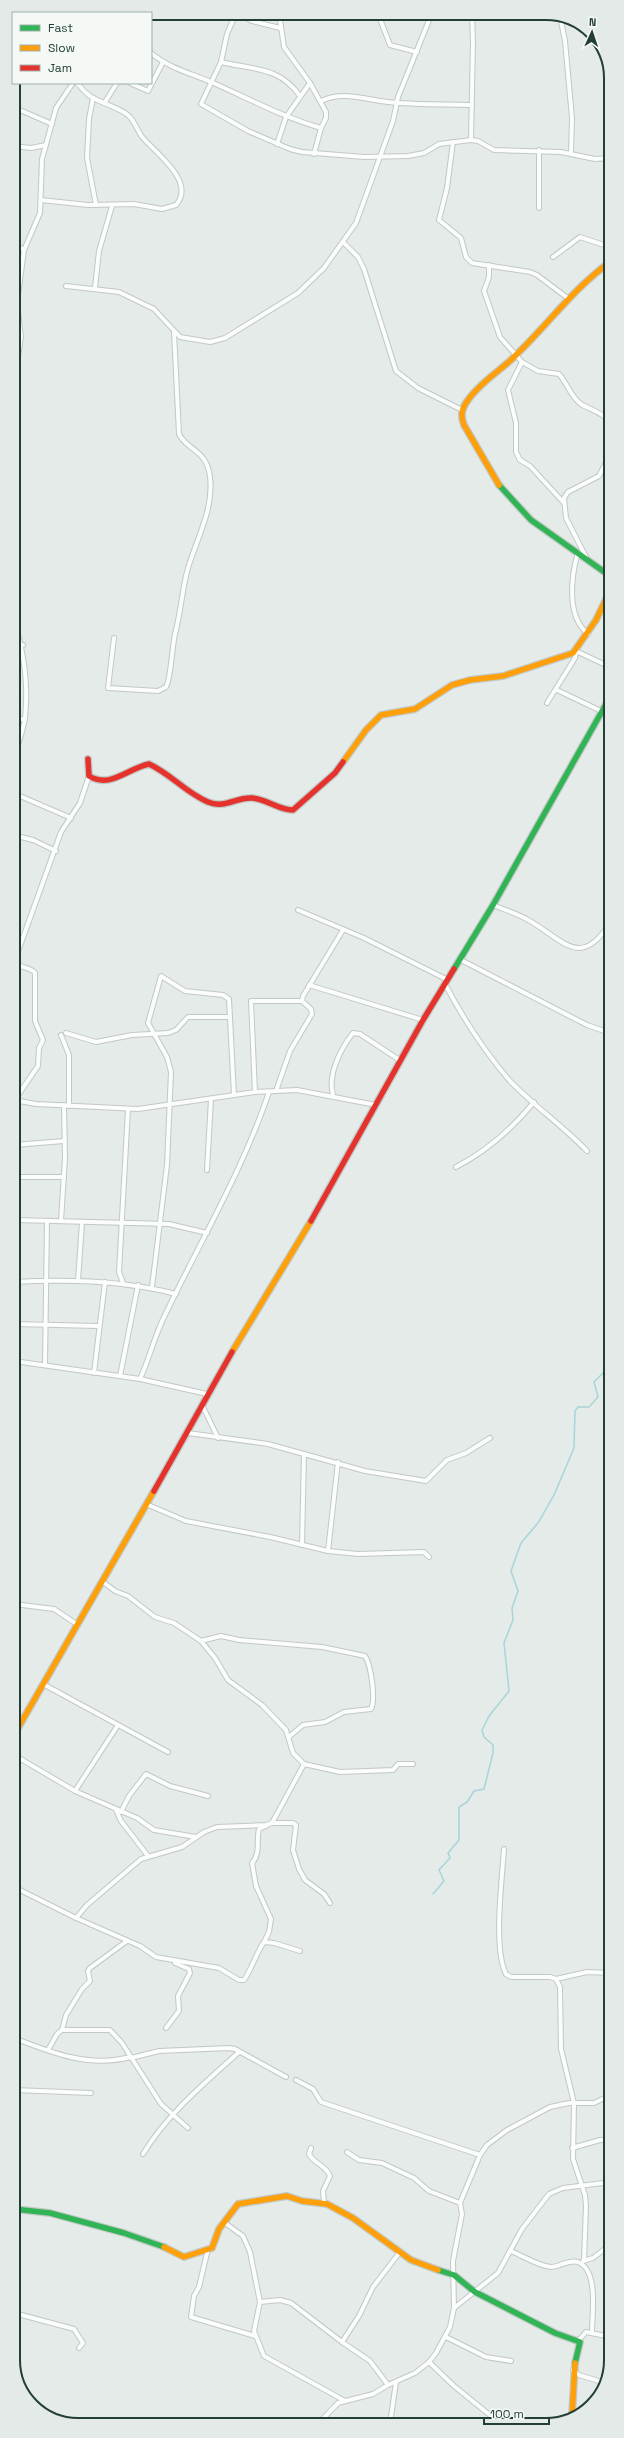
<svg xmlns="http://www.w3.org/2000/svg" width="624" height="2438" viewBox="0 0 624 2438" font-family="'Space Grotesk',sans-serif">
<style>
.lines{fill:none;stroke-linecap:round;stroke-linejoin:round}
.stream{stroke:#a7d5d8;stroke-width:1.5}
.street-casing{stroke:#c2c8c5;stroke-width:6}
.fast-casing{stroke:#c1c9c5;stroke-width:8}
.slow-casing{stroke:#c1c9c5;stroke-width:8}
.jam-casing{stroke:#c1c9c5;stroke-width:8}
.street{stroke:#fbfcfc;stroke-width:4}
.fast{stroke:#30b455;stroke-width:5.5}
.slow{stroke:#ff9f0a;stroke-width:5.5}
.jam{stroke:#e5322d;stroke-width:5.5}
.rim{fill:none;stroke:#233f35;stroke-width:2}
</style>
<rect width="100%" height="100%" fill="#e5ebe8"/>
<g class="lines">
<!-- stream -->
<g class="stream">
<polyline points="610,1302 610,1332"/>
<polyline points="433,1894 444,1881 439,1870 450,1858 448,1853 459,1840 459,1807 467,1802 474,1791 484,1789 493,1753 493,1745 484,1737 482,1730 489,1716 509,1691 504,1643 513,1620 512,1608 518,1591 511,1571 521,1543 538,1523 554,1495 574,1448 575,1411 578,1407 589,1407 598,1397 594,1382 607,1369 610,1358"/>
</g>
<defs>
<g id="street">
<polyline points="236,13 227,34 221,62 201,104 248,131 290,149 302,152 364,157 408,156 424,153 439,144 471,140 478,141 494,150 561,152 595,159 610,158"/>
<polyline points="237,13 252,21 280,28"/>
<polyline points="279,13 284,47 310,83 326,112 326,118 321,128 314,154"/>
<polyline points="560,16 565,41 572,118 571,153"/>
<polyline points="380,19 390,45 417,52"/>
<path d="M151 53C169 68 190 73 211 82 248 98 282 117 321 128"/>
<path d="M221 62C253 70 279 66 300 96"/>
<polyline points="130,83 148,91 163,62"/>
<polyline points="93,98 89,119 87,158 96,205"/>
<path d="M321 101C343 90 365 100 388 102 415 105 444 104 472 105"/>
<polyline points="105,102 117,83"/>
<polyline points="13,107 52,124"/>
<polyline points="471,140 473,42 472,13"/>
<polyline points="453,142 447,188 439,220 461,238 466,257 472,263 530,272 537,275 569,299"/>
<polyline points="277,144 286,117 310,83"/>
<polyline points="13,146 31,148 46,145"/>
<polyline points="539,150 539,208"/>
<path d="M41 200 88 205 134 204 162 209 176 205C196 182 157 154 143 138 137 131 135 121 128 115 116 106 102 104 90 96 84 92 81 87 77 83"/>
<polyline points="344,243 358,257 364,269 396,371 418,388 462,410"/>
<polyline points="13,244 24,250"/>
<polyline points="553,257 580,237 610,247"/>
<path d="M489 265V277L484 291 500 337 522 362 538 371 559 374C567 383 571 397 581 404 590 410 609 414 610 426"/>
<polyline points="66,286 119,292 154,309 180,337 210,342 225,338 298,293 324,268 356,223 393,121 398,97 432,13"/>
<polyline points="95,288 99,251 112,206"/>
<polyline points="522,362 508,390 516,423 516,452 520,460 530,466 564,503"/>
<polyline points="13,389 21,337 17,303 24,250 40,213 42,159 53,119 56,108 73,83"/>
<path d="M578 552C571 577 566 616 588 634"/>
<polyline points="586,557 566,518 564,498 568,492 599,476 610,455"/>
<path d="M13 615C23 650 29 681 25 718 23 732 17 747 13 760"/>
<path d="M114 638 108 688 158 691 166 687C171 679 172 646 175 634 181 612 182 589 188 568 197 538 214 509 210 477 207 449 186 450 179 434L174 332"/>
<polyline points="13,645 23,645"/>
<polyline points="557,690 601,711"/>
<polyline points="547,703 575,658 576,651 610,667"/>
<polyline points="13,719 25,719"/>
<polyline points="13,793 71,818"/>
<polyline points="13,835 33,840 56,851"/>
<path d="M493 905C505 910 519 914 530 921 564 941 581 969 610 923"/>
<polyline points="298,910 364,938 448,980"/>
<polyline points="461,960 587,1025 610,1033"/>
<path d="M445 984C464 1020 484 1051 510 1081 533 1105 563 1126 587 1151"/>
<polyline points="309,985 423,1020"/>
<polyline points="66,1033 96,1042 132,1035 168,1033 176,1030 188,1017 230,1017"/>
<polyline points="61,1035 69,1055 69,1106"/>
<polyline points="276,1091 290,1051 312,1014 311,1009 302,1001 303,996 343,930"/>
<polyline points="255,1092 251,1001 302,1001"/>
<path d="M333 1095C327 1075 341 1048 353 1033L360 1034 401 1061"/>
<polyline points="14,1100 36,1104 138,1109 255,1092 297,1090 376,1105"/>
<path d="M14 1101 38 1066 39 1048 43 1040 35 1021V973C30 966 19 969 15 961L16 957 61 832 80 803 89 776"/>
<polyline points="14,1145 64,1141"/>
<path d="M456 1167C487 1151 512 1129 534 1102"/>
<polyline points="207,1170 211,1099"/>
<polyline points="14,1177 64,1177"/>
<polyline points="14,1220 169,1224 207,1233"/>
<polyline points="61,1221 65,1158 64,1105"/>
<polyline points="78,1281 82,1222"/>
<path d="M14 1282C68 1279 123 1280 176 1294"/>
<polyline points="123,1283 119,1272 128,1109"/>
<polyline points="152,1287 167,1165 171,1072 167,1057 148,1023 161,976 185,991 223,995 229,999 234,1095"/>
<polyline points="14,1324 98,1326"/>
<polyline points="14,1361 140,1379 207,1394"/>
<polyline points="45,1365 47,1221"/>
<polyline points="94,1373 105,1282"/>
<polyline points="120,1376 138,1285"/>
<path d="M140 1379C150 1357 155 1334 166 1313 201 1240 243 1170 269 1092"/>
<polyline points="202,1405 218,1438"/>
<polyline points="188,1433 268,1444 365,1471 426,1481 447,1460 466,1453 490,1438"/>
<polyline points="146,1504 186,1521 270,1537 328,1551 358,1554 424,1552 429,1557"/>
<polyline points="302,1545 304,1454"/>
<polyline points="328,1551 338,1462"/>
<polyline points="103,1582 115,1591 128,1596 155,1617 174,1623 201,1641 215,1658 228,1680 262,1705 286,1730 293,1753 304,1764 340,1772 393,1770 398,1764 413,1764"/>
<polyline points="14,1604 54,1609 78,1625"/>
<path d="M201 1641 221 1636 239 1640 322 1647 365 1656C371 1665 376 1699 371 1709L344 1712 325 1722 303 1725 290 1736"/>
<polyline points="43,1684 168,1752"/>
<polyline points="14,1755 75,1791 137,1818 154,1830 196,1837"/>
<polyline points="75,1791 118,1725"/>
<polyline points="116,1810 121,1821 148,1856"/>
<polyline points="121,1812 129,1796 146,1774 170,1786 208,1796"/>
<polyline points="272,1823 293,1823 296,1825 293,1850 299,1869 305,1880 324,1894 330,1903"/>
<path d="M504 1849C502 1880 493 1949 506 1974L511 1977H550L556 1979 560 1987 561 2049 574 2103 573 2159 585 2195 586 2206 584 2261"/>
<path d="M14 1887 76 1918 140 1946 156 1957 219 1968 239 1980H244C251 1971 256 1953 264 1942L274 1943 300 1951"/>
<polyline points="76,1918 87,1905 141,1859 182,1847 204,1832 217,1827 266,1825 272,1823 304,1764"/>
<path d="M264 1942 269 1932 271 1919 256 1886 252 1863C261 1854 256 1839 259 1829L266 1826"/>
<polyline points="556,1979 587,1972 611,1973"/>
<polyline points="166,2028 179,2011 178,1996 190,1973 189,1969 175,1963"/>
<polyline points="62,2030 110,2030 122,2043 161,2104 188,2128"/>
<path d="M14 2038C52 2053 90 2068 130 2057"/>
<polyline points="48,2050 57,2034 62,2030 66,2015 82,1989 90,1981 88,1971 90,1968 127,1941"/>
<polyline points="131,2058 159,2051 229,2048 235,2049 286,2077"/>
<polyline points="296,2080 313,2089 321,2102 480,2155"/>
<polyline points="14,2090 91,2093"/>
<path d="M311 2148 309 2154C314 2164 326 2165 330 2176L323 2191 324 2203"/>
<polyline points="572,2148 600,2140 611,2140"/>
<polyline points="347,2152 359,2160 382,2163 414,2178 429,2191 460,2203"/>
<path d="M143 2154C167 2114 205 2083 239 2052"/>
<polyline points="225,2223 243,2236 250,2252 260,2302 254,2331 264,2356 345,2401"/>
<polyline points="208,2249 199,2287 194,2296 191,2317 255,2336"/>
<path d="M511 2251C523 2256 538 2266 551 2267 560 2267 568 2259 578 2262 599 2270 592 2315 592 2332"/>
<polyline points="583,2261 593,2258 611,2244"/>
<polyline points="260,2302 280,2300 291,2303 342,2342 370,2361 388,2385"/>
<polyline points="454,2308 498,2273 522,2229 549,2194 563,2188 611,2182"/>
<polyline points="14,2313 74,2329 83,2343 79,2348"/>
<polyline points="446,2337 486,2357 511,2361"/>
<polyline points="578,2341 586,2332 611,2337"/>
<polyline points="342,2342 359,2316 373,2287 400,2252"/>
<polyline points="429,2362 454,2386 501,2424"/>
<polyline points="573,2370 579,2375 602,2382"/>
<polyline points="318,2424 338,2403 373,2394 388,2385 415,2373 429,2362 436,2353 450,2327 454,2308 453,2261 462,2214 460,2203 480,2155 487,2145 507,2130 550,2107 569,2103 594,2103 611,2095"/>
<polyline points="390,2424 396,2382"/>
</g>
<g id="fast">
<polyline points="499,485 531,520 610,576"/>
<polyline points="454,969 493,905 610,697"/>
<polyline points="14,2209 50,2213 124,2233 164,2247"/>
<polyline points="438,2270 454,2275 475,2292 555,2333 580,2342 575,2363"/>
</g>
<g id="slow">
<path d="M499 485 464 425C460 415 462 408 468 400 481 381 502 370 517 354 549 323 574 288 610 262"/>
<polyline points="343,762 366,730 381,715 415,709 452,685 470,680 503,676 573,653 596,620 610,591"/>
<polyline points="232,1352 311,1221"/>
<polyline points="14,1735 154,1491"/>
<polyline points="164,2247 184,2257 212,2248 219,2229 238,2204 287,2196 302,2201 327,2204 353,2218 411,2260 438,2270"/>
<polyline points="572,2416 575,2363"/>
</g>
<g id="jam">
<path d="M88 759 89 776C111 789 128 768 149 764 171 774 186 793 208 802 225 809 236 797 252 798 267 799 278 810 293 810L335 773 343 762"/>
<polyline points="311,1221 423,1020 454,969"/>
<polyline points="154,1491 232,1352"/>
</g>
</defs>
<!-- street casing -->
<use href="#street" class="street-casing"/>
<!-- fast casing -->
<use href="#fast" class="fast-casing"/>
<!-- slow casing -->
<use href="#slow" class="slow-casing"/>
<!-- jam casing -->
<use href="#jam" class="jam-casing"/>
<!-- street -->
<use href="#street" class="street"/>
<!-- fast -->
<use href="#fast" class="fast"/>
<!-- slow -->
<use href="#slow" class="slow"/>
<!-- jam -->
<use href="#jam" class="jam"/>
</g>
<!-- crop -->
<path d="M0 0H624V2438H0ZM78 20H546A58 58 0 0 1 604 78V2360A58 58 0 0 1 546 2418H78A58 58 0 0 1 20 2360V78A58 58 0 0 1 78 20Z" fill="#e3eae7" fill-rule="evenodd"/>
<path class="rim" d="M78 20H546A58 58 0 0 1 604 78V2360A58 58 0 0 1 546 2418H78A58 58 0 0 1 20 2360V78A58 58 0 0 1 78 20Z"/>
<!-- legend -->
<rect x="12" y="12" width="140" height="72" fill="#f4f9f6" stroke="#a0afa9"/>
<rect x="20" y="25" width="20" height="6" fill="#30b455" stroke="#a0afa9"/>
<text x="48" y="32" font-size="12" fill="#233f35">Fast</text>
<rect x="20" y="45" width="20" height="6" fill="#ff9f0a" stroke="#a0afa9"/>
<text x="48" y="52" font-size="12" fill="#233f35">Slow</text>
<rect x="20" y="65" width="20" height="6" fill="#e5322d" stroke="#a0afa9"/>
<text x="48" y="72" font-size="12" fill="#233f35">Jam</text>
<!-- north arrow -->
<g transform="translate(592 32) rotate(3)" stroke="#f4f9f6" stroke-width="3" paint-order="stroke">
<path d="M0-3L7 15L0 10L-7 15Z" fill="#233f35"/>
<text y="-6" font-size="11" font-weight="bold" text-anchor="middle" fill="#233f35">N</text>
</g>
<!-- scale -->
<path d="M484 2418v6h65v-6" fill="none" stroke="#233f35" stroke-width="2"/>
<text x="490" y="2418" font-size="12" fill="#233f35" stroke="#f4f9f6" stroke-width="3" paint-order="stroke">100 m</text>
</svg>
